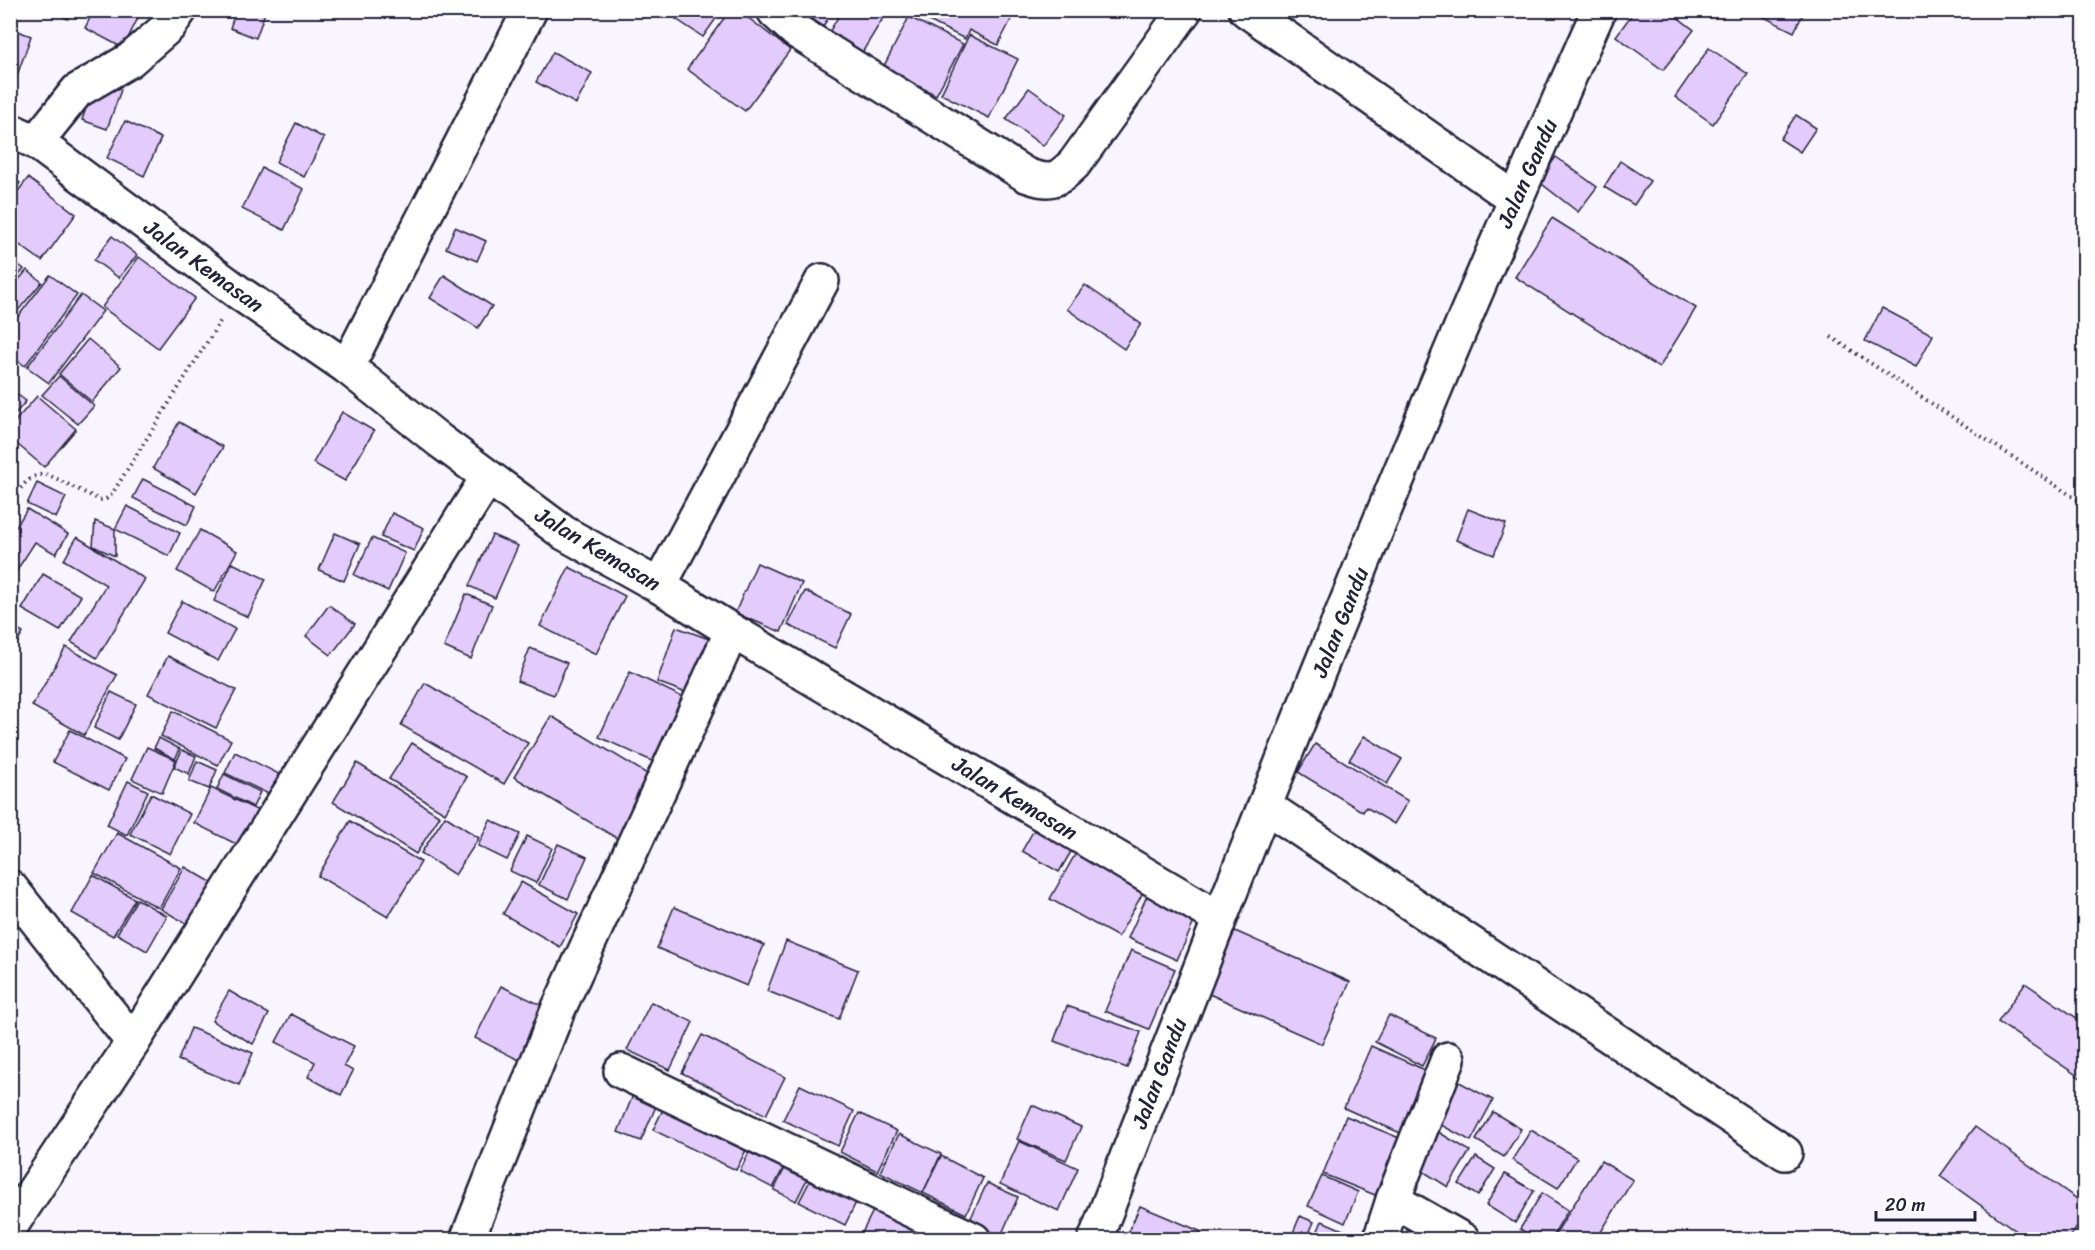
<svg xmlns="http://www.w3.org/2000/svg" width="2095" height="1250" viewBox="0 0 2095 1250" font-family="Sriracha,sans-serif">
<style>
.building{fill:#e3cbfc;stroke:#22223b;stroke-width:1.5}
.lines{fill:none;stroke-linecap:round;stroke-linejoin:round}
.minor-casing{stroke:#22223b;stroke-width:38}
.path{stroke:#22223b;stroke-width:4;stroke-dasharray:1.5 4.5;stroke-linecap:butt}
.minor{stroke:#fff;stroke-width:33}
.labels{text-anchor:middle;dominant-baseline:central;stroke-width:5;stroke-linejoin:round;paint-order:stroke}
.street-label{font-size:22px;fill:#22223b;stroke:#fff}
</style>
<rect width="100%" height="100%" fill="#f9f5fe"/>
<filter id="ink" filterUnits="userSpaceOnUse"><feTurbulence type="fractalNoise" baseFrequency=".0167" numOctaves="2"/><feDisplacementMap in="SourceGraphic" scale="12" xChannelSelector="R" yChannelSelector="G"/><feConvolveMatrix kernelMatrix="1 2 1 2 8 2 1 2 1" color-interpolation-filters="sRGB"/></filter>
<g filter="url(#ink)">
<!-- building -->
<g class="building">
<polygon points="49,10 72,10 68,19"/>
<polygon points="94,10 142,10 123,48 85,28"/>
<polygon points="236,10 266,10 256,38 230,28"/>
<polygon points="681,10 716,10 720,13 703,37 676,19"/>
<polygon points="730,10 738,10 790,50 745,111 687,69"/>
<polygon points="805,10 834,10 823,26 804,13"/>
<polygon points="842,10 878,10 885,15 860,56 827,36"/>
<polygon points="916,10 1016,10 998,45 969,30 965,39 915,14"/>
<polygon points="1635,10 1668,10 1694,30 1663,70 1616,36"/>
<polygon points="1750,10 1805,10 1794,32"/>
<polygon points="909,17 963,44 936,95 883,68"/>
<polygon points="10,28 31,36 12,90 10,89"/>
<polygon points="969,35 1018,59 989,118 941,94"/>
<polygon points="1709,48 1748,74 1713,124 1675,97"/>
<polygon points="553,52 592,73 576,104 536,82"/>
<polygon points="95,81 121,90 107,129 82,120"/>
<polygon points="1029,88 1066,115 1043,146 1006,119"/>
<polygon points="1796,115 1816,128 1800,152 1780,139"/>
<polygon points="125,121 161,138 144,176 107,158"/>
<polygon points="296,123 324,138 304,177 276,162"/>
<polygon points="1556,157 1597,187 1578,212 1538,181"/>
<polygon points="1620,161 1650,181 1634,205 1604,187"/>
<polygon points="262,168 304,189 284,230 242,209"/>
<polygon points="10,176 20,183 10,196"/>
<polygon points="28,178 76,214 42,261 10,238 10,202"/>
<polygon points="1552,218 1696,308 1659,368 1515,277"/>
<polygon points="455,227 486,241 477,261 446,248"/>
<polygon points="112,236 137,255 119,278 94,260"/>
<polygon points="139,257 195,298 158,348 102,307"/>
<polygon points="10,258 24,269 10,286"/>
<polygon points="27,270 42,282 10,320 10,290"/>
<polygon points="50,275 77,295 25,366 10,355 10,327"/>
<polygon points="444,275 492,306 478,328 430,298"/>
<polygon points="1085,285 1141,324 1124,349 1067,309"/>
<polygon points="81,295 103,311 49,383 27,367"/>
<polygon points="1882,308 1933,335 1916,367 1865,341"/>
<polygon points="88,339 121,367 92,402 59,374"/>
<polygon points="59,376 94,406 78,424 42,395"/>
<polygon points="10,389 26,401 10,420"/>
<polygon points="37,396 76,429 44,467 10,438 10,427"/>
<polygon points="342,412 374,431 345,481 313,463"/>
<polygon points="179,422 223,447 196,493 153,468"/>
<polygon points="143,479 196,506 187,525 133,498"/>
<polygon points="37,483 66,497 56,518 27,504"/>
<polygon points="127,506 180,533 169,556 115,529"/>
<polygon points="27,509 68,534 56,554 35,542 10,581 10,536"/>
<polygon points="1468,509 1506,524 1494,555 1456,540"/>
<polygon points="392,513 424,528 414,551 381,537"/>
<polygon points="95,521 115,529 115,556 93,546"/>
<polygon points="200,530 237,551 214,592 177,571"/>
<polygon points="335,533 360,544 344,581 319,570"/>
<polygon points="492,535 518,546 495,598 469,586"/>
<polygon points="77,537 145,579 97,658 71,642 106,585 64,560"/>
<polygon points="372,538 405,553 388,591 354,575"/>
<polygon points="232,563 266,579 248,617 214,601"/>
<polygon points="757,563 802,583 781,632 735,613"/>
<polygon points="569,567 625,596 596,654 540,626"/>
<polygon points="43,574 81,596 60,631 22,609"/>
<polygon points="805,591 851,614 835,648 788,625"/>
<polygon points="466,594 492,605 471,659 444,647"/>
<polygon points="182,601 235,629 218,661 165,633"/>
<polygon points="329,605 355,624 331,655 306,636"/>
<polygon points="10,626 23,633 10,655"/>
<polygon points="676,627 709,639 689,694 657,682"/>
<polygon points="66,647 117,675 84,735 32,706"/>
<polygon points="530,648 567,663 554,695 517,681"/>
<polygon points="168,656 236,690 216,728 148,694"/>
<polygon points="630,672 695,703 665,767 599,737"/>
<polygon points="425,683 528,743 504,784 401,725"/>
<polygon points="111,692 136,704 118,740 94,728"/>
<polygon points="173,711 231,740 218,765 161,736"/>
<polygon points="551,716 659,781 623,842 514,777"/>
<polygon points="70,730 125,759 109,790 53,762"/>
<polygon points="1364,736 1402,759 1387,784 1349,760"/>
<polygon points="159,738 180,749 175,759 154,748"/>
<polygon points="412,743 467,777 445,813 389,779"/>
<polygon points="1315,744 1408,801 1394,824 1366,807 1363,812 1298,772"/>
<polygon points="147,747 176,760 162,793 132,779"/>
<polygon points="182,750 196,756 189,774 174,767"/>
<polygon points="235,752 287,778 277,798 225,773"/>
<polygon points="197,761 217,770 209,789 189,781"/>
<polygon points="357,763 440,816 416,854 333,802"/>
<polygon points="224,774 260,792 253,807 217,789"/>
<polygon points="128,781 148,791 127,835 107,825"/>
<polygon points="211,788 269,816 252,852 194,823"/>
<polygon points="151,794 190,814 170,854 130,834"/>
<polygon points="445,816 479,838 455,875 421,853"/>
<polygon points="490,820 520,834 507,860 478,846"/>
<polygon points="350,821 421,862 388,917 318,876"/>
<polygon points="1035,828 1072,850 1059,872 1022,851"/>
<polygon points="117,833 181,868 159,908 94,873"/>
<polygon points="527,836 552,848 536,883 510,871"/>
<polygon points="558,844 587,857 568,899 539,885"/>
<polygon points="1081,844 1149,882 1118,937 1050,899"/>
<polygon points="185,867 225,890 201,932 161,909"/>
<polygon points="93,875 135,899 113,936 72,913"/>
<polygon points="521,882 578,914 560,947 503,914"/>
<polygon points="1150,889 1199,911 1177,960 1128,938"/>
<polygon points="137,899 167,916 147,951 117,934"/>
<polygon points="674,907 764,945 747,986 657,948"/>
<polygon points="1235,931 1350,982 1322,1044 1207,993"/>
<polygon points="786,941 858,970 839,1019 767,991"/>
<polygon points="1131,950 1175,969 1149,1029 1105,1011"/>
<polygon points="2025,983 2084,1023 2084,1080 1998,1022"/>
<polygon points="501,986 554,1011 527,1064 475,1038"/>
<polygon points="229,991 269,1014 253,1044 212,1021"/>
<polygon points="651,1002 693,1022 670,1070 627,1050"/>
<polygon points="1067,1006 1141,1032 1127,1068 1054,1041"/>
<polygon points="291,1014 354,1046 344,1066 353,1071 341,1095 308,1077 315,1062 276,1042"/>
<polygon points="1389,1015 1436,1038 1422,1066 1375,1042"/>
<polygon points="191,1028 253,1053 239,1085 178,1060"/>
<polygon points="702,1035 785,1077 766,1115 682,1073"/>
<polygon points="1371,1046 1434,1074 1407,1136 1344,1108"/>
<polygon points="1450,1077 1493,1100 1471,1141 1428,1118"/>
<polygon points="800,1085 854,1111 838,1146 783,1120"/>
<polygon points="633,1095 657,1104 641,1141 618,1132"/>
<polygon points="668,1099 751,1140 736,1170 653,1130"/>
<polygon points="1032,1105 1081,1127 1066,1160 1017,1139"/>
<polygon points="1493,1112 1521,1129 1504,1157 1476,1140"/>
<polygon points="859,1113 897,1131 877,1171 840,1152"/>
<polygon points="1346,1116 1409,1142 1385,1199 1323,1174"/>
<polygon points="1975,1127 2084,1204 2084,1217 2068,1240 2029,1240 1940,1176"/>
<polygon points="1435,1130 1470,1151 1448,1187 1413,1165"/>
<polygon points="1531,1130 1577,1158 1558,1188 1512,1160"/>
<polygon points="899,1134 941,1154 923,1193 880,1172"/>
<polygon points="1019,1141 1078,1168 1059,1211 1000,1184"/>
<polygon points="754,1142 788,1159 773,1188 740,1171"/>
<polygon points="941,1156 983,1178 966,1214 923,1193"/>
<polygon points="1476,1157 1495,1169 1478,1196 1459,1184"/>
<polygon points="790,1158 812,1169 796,1201 774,1190"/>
<polygon points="1601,1161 1633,1180 1596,1240 1559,1240 1554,1236"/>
<polygon points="815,1171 860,1194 845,1225 799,1202"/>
<polygon points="1505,1174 1534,1191 1515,1223 1486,1205"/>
<polygon points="1322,1176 1358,1192 1345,1223 1308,1206"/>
<polygon points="987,1183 1018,1197 1001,1236 969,1222"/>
<polygon points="1542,1193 1568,1210 1550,1240 1538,1240 1520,1229"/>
<polygon points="876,1205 920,1227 914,1240 870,1240 861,1235"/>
<polygon points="1140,1206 1202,1232 1199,1240 1125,1240"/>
<polygon points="1300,1216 1314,1222 1306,1240 1290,1240"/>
<polygon points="1322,1221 1366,1240 1314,1240"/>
<polygon points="1409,1230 1423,1240 1403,1240"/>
<polygon points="922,1231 940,1240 918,1240"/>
</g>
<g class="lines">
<defs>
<g id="minor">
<path d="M776 10 775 12 796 31 1026 175C1051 184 1056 181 1074 164L1185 10"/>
<polyline points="1246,10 1515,199"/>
<polyline points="10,130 36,142 238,292 347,367 440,441 564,533 659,586 732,631 1219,918"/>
<polyline points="36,142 77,91 130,60 169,26 180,10"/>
<polyline points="347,367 530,10"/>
<polyline points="659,586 822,281"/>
<polyline points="1265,806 1785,1153"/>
<polyline points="10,887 133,1042"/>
<polyline points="621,1071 974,1240"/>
<polyline points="1393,1200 1463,1240"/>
<polyline points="10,1227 133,1042 488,477"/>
<polyline points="467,1240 558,1010 732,631"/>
<path d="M1095 1240C1254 826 1418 415 1599 10"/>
<polyline points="1380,1240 1393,1200 1448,1059"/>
</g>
</defs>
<!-- minor casing -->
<use href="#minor" class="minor-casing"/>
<!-- path -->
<g class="path">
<polyline points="1831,337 2084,504"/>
<path d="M10 503C21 488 29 472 49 475L100 500 106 499 112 494 221 320"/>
</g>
<!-- minor -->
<use href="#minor" class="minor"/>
</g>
</g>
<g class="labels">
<!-- street labels -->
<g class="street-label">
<text transform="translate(1527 173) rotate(-66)">Jalan Gandu</text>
<text transform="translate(204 266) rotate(36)">Jalan Kemasan</text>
<text transform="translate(598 549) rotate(31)">Jalan Kemasan</text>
<text transform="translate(1340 622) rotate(-68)">Jalan Gandu</text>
<text transform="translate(1015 798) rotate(31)">Jalan Kemasan</text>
<text transform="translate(1159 1073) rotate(-69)">Jalan Gandu</text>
</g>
</g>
<!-- margin -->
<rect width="2095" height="1250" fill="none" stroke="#fff" stroke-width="36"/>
<rect x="18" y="18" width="2059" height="1214" fill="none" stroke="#22223b" stroke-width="2" filter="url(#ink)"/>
<!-- scale -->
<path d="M1876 1211v9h99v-9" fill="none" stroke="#22223b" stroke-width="3"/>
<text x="1885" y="1211" font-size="18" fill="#22223b" stroke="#ffffff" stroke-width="4.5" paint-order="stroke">20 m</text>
</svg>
